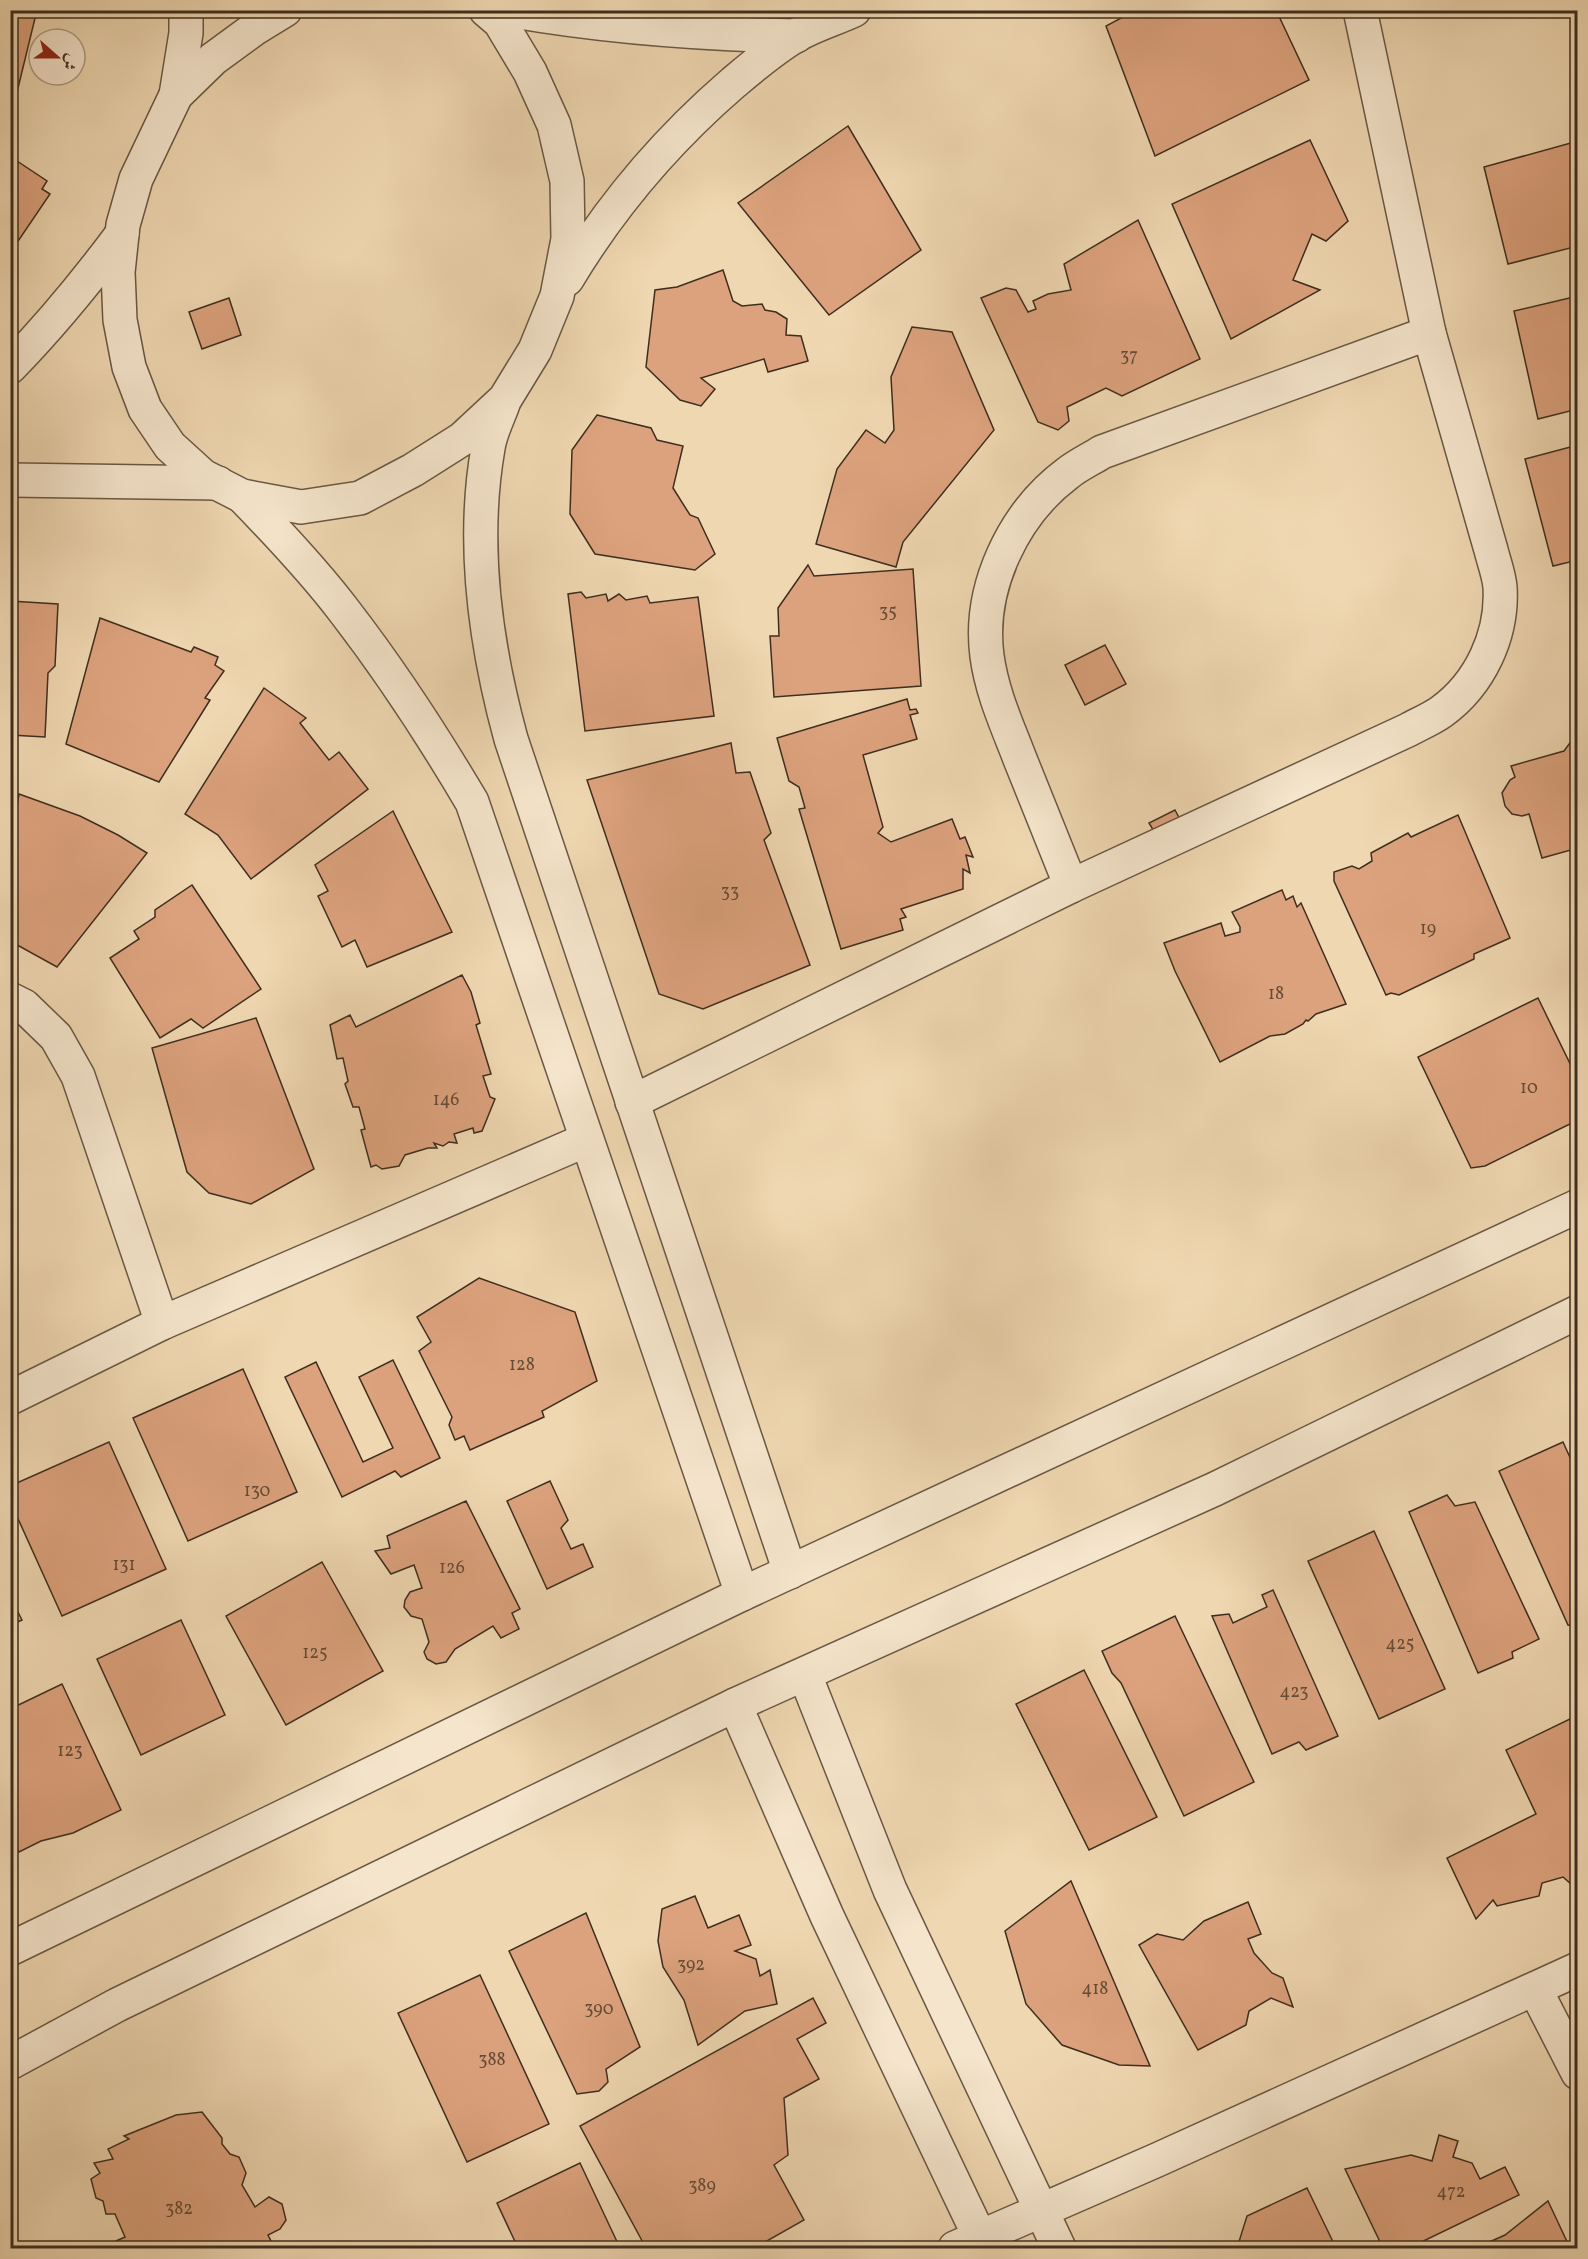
<svg xmlns="http://www.w3.org/2000/svg" width="1588" height="2259" viewBox="0 0 1588 2259" font-family="Vollkorn,Amiri,serif">
<style>
.building{fill:#dca27d;stroke:#3e2e20;stroke-width:1.5}
.lines{fill:none;stroke-linecap:round;stroke-linejoin:round}
.minor-casing{stroke:#6a5844;stroke-width:36}
.minor{stroke:#f5e5cc;stroke-width:33}
.labels{text-anchor:middle;dominant-baseline:central;stroke-width:5;stroke-linejoin:round;paint-order:stroke}
.number-label{font-size:18px;fill:#664b37}
</style>
<rect width="100%" height="100%" fill="#efd7b1"/>
<filter id="stains"><feTurbulence type="fractalNoise" baseFrequency=".00333" numOctaves="4"/><feColorMatrix values="0 0 0 0 .2 0 0 0 0 .09 0 0 0 0 .02 0 0 0 .5 -.17"/></filter>
<radialGradient id="worn" r=".72"><stop offset=".6" stop-color="#630" stop-opacity="0"/><stop offset="1" stop-color="#630" stop-opacity=".3"/></radialGradient>
<!-- building -->
<g class="building">
<polygon points="10,10 37,10 10,121"/>
<polygon points="1136,10 1276,10 1309,80 1155,156 1106,26"/>
<polygon points="848,126 921,250 829,315 738,203"/>
<polygon points="1310,140 1348,221 1326,241 1312,234 1293,280 1320,290 1231,339 1172,204"/>
<polygon points="1578,141 1578,246 1508,264 1484,167"/>
<polygon points="11,157 47,181 42,189 50,194 10,253"/>
<polygon points="1138,220 1200,359 1122,396 1106,388 1067,407 1069,421 1058,430 1038,422 981,298 1006,288 1016,290 1028,312 1036,309 1033,301 1048,294 1071,290 1064,264"/>
<polygon points="723,270 733,301 742,306 762,304 765,310 776,312 787,319 786,335 801,336 808,361 768,372 764,359 701,378 715,389 701,406 680,400 646,367 655,290 677,287"/>
<polygon points="1578,296 1578,409 1538,419 1514,311"/>
<polygon points="229,298 241,335 202,349 189,312"/>
<polygon points="912,327 952,332 994,430 903,542 896,567 816,544 837,469 866,430 885,443 894,430 891,377"/>
<polygon points="597,415 651,428 657,440 683,446 673,488 690,515 698,518 715,554 695,570 595,554 570,514 572,450"/>
<polygon points="1578,445 1578,560 1553,566 1525,459"/>
<polygon points="808,565 814,576 913,569 921,686 774,697 770,636 779,636 778,608"/>
<polygon points="581,592 586,598 606,594 608,601 619,594 626,600 647,596 650,603 698,597 714,716 585,731 568,594"/>
<polygon points="10,601 58,604 55,666 48,673 45,737 10,735"/>
<polygon points="100,618 191,652 194,647 218,657 215,665 224,671 205,698 210,700 159,782 66,744"/>
<polygon points="1105,645 1126,684 1085,705 1065,665"/>
<polygon points="264,688 306,718 300,723 329,760 339,752 368,789 251,879 218,835 185,814"/>
<polygon points="907,699 910,710 916,709 918,713 910,715 917,739 863,755 883,827 878,833 891,842 952,819 960,839 965,837 973,857 966,855 970,873 963,869 963,889 901,909 906,917 900,919 903,930 841,949 799,809 805,808 799,787 789,781 777,738"/>
<polygon points="1578,732 1578,848 1542,858 1529,814 1522,816 1512,814 1505,806 1502,793 1510,780 1515,777 1511,766 1564,751"/>
<polygon points="731,743 736,773 750,772 771,833 764,840 810,965 703,1009 659,994 587,780"/>
<polygon points="19,794 80,816 118,835 147,853 57,967 10,941 10,846"/>
<polygon points="1175,810 1183,825 1158,838 1149,823"/>
<polygon points="393,811 452,932 367,967 355,940 342,947 318,896 328,891 315,865"/>
<polygon points="1458,815 1510,938 1474,954 1474,959 1399,995 1391,993 1386,995 1334,881 1334,872 1352,866 1359,869 1372,861 1371,853 1408,833 1411,837"/>
<polygon points="192,885 261,989 203,1028 191,1019 160,1038 110,958 139,939 134,931 155,917 155,910"/>
<polygon points="1282,890 1286,900 1293,896 1297,907 1301,903 1346,1004 1316,1014 1308,1021 1306,1020 1303,1024 1285,1034 1270,1036 1220,1062 1175,971 1164,943 1221,923 1225,936 1240,932 1240,927 1232,912"/>
<polygon points="462,975 471,992 480,1023 476,1025 491,1074 483,1076 490,1097 495,1099 482,1131 474,1133 473,1128 454,1134 457,1143 449,1142 443,1146 434,1143 437,1148 428,1148 405,1155 399,1166 382,1169 376,1165 371,1167 361,1130 365,1129 359,1107 353,1107 345,1084 348,1081 343,1058 337,1059 330,1025 350,1015 356,1027"/>
<polygon points="1538,998 1578,1080 1578,1120 1485,1166 1471,1168 1418,1057"/>
<polygon points="256,1018 314,1169 251,1204 209,1193 187,1172 152,1048"/>
<polygon points="479,1278 575,1312 597,1381 542,1411 544,1417 470,1450 464,1436 455,1440 449,1425 452,1417 419,1351 431,1342 417,1317"/>
<polygon points="393,1360 440,1458 401,1477 395,1471 342,1497 285,1377 316,1362 363,1462 393,1448 359,1377"/>
<polygon points="243,1369 297,1492 188,1541 133,1418"/>
<polygon points="109,1442 166,1569 62,1616 10,1501 10,1486"/>
<polygon points="1563,1442 1578,1475 1578,1626 1574,1626 1568,1625 1499,1471"/>
<polygon points="550,1481 568,1520 561,1528 571,1549 583,1544 593,1567 547,1589 507,1501"/>
<polygon points="1447,1495 1455,1506 1475,1502 1539,1639 1512,1652 1513,1658 1478,1673 1409,1512"/>
<polygon points="466,1501 520,1609 512,1613 519,1629 501,1638 493,1626 455,1649 446,1662 436,1664 427,1659 424,1652 429,1642 422,1619 411,1616 404,1607 405,1600 410,1592 422,1588 414,1565 391,1574 375,1551 390,1548 387,1536"/>
<polygon points="1374,1531 1445,1689 1379,1719 1308,1561"/>
<polygon points="322,1562 383,1671 286,1725 226,1616"/>
<polygon points="1273,1590 1338,1736 1306,1750 1299,1742 1272,1754 1212,1616 1229,1614 1233,1623 1267,1607 1262,1595"/>
<polygon points="10,1596 22,1620 10,1625"/>
<polygon points="1175,1616 1254,1782 1184,1816 1121,1683 1112,1673 1102,1651"/>
<polygon points="181,1620 225,1715 141,1755 97,1659"/>
<polygon points="1084,1670 1157,1817 1089,1850 1016,1704"/>
<polygon points="62,1684 121,1810 73,1833 41,1841 19,1852 10,1835 10,1709"/>
<polygon points="1572,1718 1578,1729 1578,1879 1570,1883 1563,1877 1542,1883 1539,1896 1497,1906 1493,1900 1476,1919 1447,1858 1536,1814 1506,1750"/>
<polygon points="1071,1881 1150,2066 1119,2065 1062,2045 1026,2004 1005,1931"/>
<polygon points="695,1896 708,1928 739,1915 751,1945 735,1951 756,1959 760,1976 770,1970 777,2004 745,2011 698,2045 684,2000 663,1967 658,1941 662,1909"/>
<polygon points="1248,1902 1261,1934 1248,1939 1254,1953 1272,1973 1283,1978 1293,2007 1271,1998 1249,2011 1246,2025 1198,2050 1139,1945 1157,1934 1183,1940 1204,1921"/>
<polygon points="586,1913 640,2047 606,2069 608,2082 599,2091 577,2094 509,1951"/>
<polygon points="480,1975 549,2124 467,2162 398,2013"/>
<polygon points="813,1998 826,2023 797,2039 819,2079 784,2098 788,2155 774,2165 804,2220 765,2242 769,2248 646,2248 580,2126"/>
<polygon points="202,2112 222,2138 222,2144 230,2154 239,2157 246,2173 242,2185 255,2207 269,2197 282,2204 286,2220 280,2229 268,2235 272,2243 262,2248 119,2248 116,2241 125,2237 115,2214 106,2214 103,2201 96,2198 91,2179 100,2173 94,2163 113,2159 108,2149 129,2139 124,2136 176,2115"/>
<polygon points="1439,2135 1458,2141 1453,2157 1472,2163 1480,2179 1505,2167 1519,2195 1409,2248 1383,2248 1345,2169 1411,2155 1432,2161"/>
<polygon points="580,2163 620,2248 518,2248 497,2203"/>
<polygon points="1307,2188 1336,2248 1237,2248 1247,2216"/>
<polygon points="1548,2201 1570,2248 1476,2248 1505,2235"/>
</g>
<g class="lines">
<defs>
<g id="minor">
<polyline points="285,10 254,29 213,59 176,95 136,179 123,225 118,272 120,320 129,367 145,409 170,446 203,476 242,496 301,507 360,498 413,470 462,439 505,399 535,350 557,296 568,239 567,181 554,125 530,72 500,22 486,10"/>
<path d="M508 10C604 27 699 34 796 36"/>
<polyline points="176,95 186,33 186,10"/>
<path d="M567 279C612 204 667 140 733 83 752 67 773 49 795 36 813 25 835 19 854 10"/>
<path d="M10 367C51 325 87 281 122 234"/>
<path d="M503 404C498 418 490 433 488 448 471 545 485 644 511 739L790 1572"/>
<polyline points="10,480 218,483"/>
<path d="M242 496C278 533 314 571 345 612 392 673 433 736 472 802L742 1594"/>
<path d="M1071 886C1054 844 1037 802 1020 759 1007 725 992 693 987 656 978 588 1013 514 1068 473 1078 465 1091 459 1102 452L1429 333"/>
<polyline points="10,999 24,1006 56,1037 78,1076 162,1323"/>
<path d="M632 1102 1071 886 1408 730C1419 724 1431 719 1441 712 1480 684 1503 635 1500 587 1499 575 1494 562 1491 550L1429 333 1360 10"/>
<polyline points="10,1398 162,1323 586,1140"/>
<polyline points="805,1675 890,1890 1059,2248"/>
<polyline points="735,1705 827,1916 985,2248"/>
<polyline points="10,1949 742,1594 1578,1206"/>
<polyline points="1535,1989 1578,2073"/>
<polyline points="10,2063 117,2005 735,1705 1215,1489 1578,1312"/>
<polyline points="955,2248 1157,2160 1578,1969"/>
</g>
</defs>
<!-- minor casing -->
<use href="#minor" class="minor-casing"/>
<!-- minor -->
<use href="#minor" class="minor"/>
</g>
<g class="labels">
<!-- number labels -->
<g class="number-label">
<text x="1129" y="356">37</text>
<text x="888" y="612">35</text>
<text x="730" y="892">33</text>
<text x="1428" y="929">19</text>
<text x="1276" y="994">18</text>
<text x="1529" y="1088">10</text>
<text x="446" y="1100">146</text>
<text x="522" y="1365">128</text>
<text x="257" y="1491">130</text>
<text x="124" y="1565">131</text>
<text x="452" y="1568">126</text>
<text x="1400" y="1644">425</text>
<text x="315" y="1653">125</text>
<text x="1294" y="1692">423</text>
<text x="70" y="1751">123</text>
<text x="691" y="1965">392</text>
<text x="1095" y="1989">418</text>
<text x="599" y="2009">390</text>
<text x="492" y="2060">388</text>
<text x="702" y="2186">389</text>
<text x="1451" y="2192">472</text>
<text x="179" y="2209">382</text>
</g>
</g>
<!-- margin -->
<rect width="1588" height="2259" fill="none" stroke="#efd7b1" stroke-width="36"/>
<rect x="12" y="12" width="1564" height="2235" fill="none" stroke="#3e2e20" stroke-width="3"/>
<rect x="18" y="18" width="1552" height="2223" fill="none" stroke="#3e2e20" stroke-width="1.5"/>
<!-- north arrow -->
<g transform="translate(57 57) rotate(111)"><circle r="28" fill="#f5e5cc" stroke="#ac9c87" stroke-width="1.5"/>
<path d="M0-4.5L10 22L0 15L-10 22Z" fill="#8f2418"/>
<text y="-9" font-size="16" font-weight="bold" text-anchor="middle" fill="#3e2e20">ش</text>
</g>
<rect width="100%" height="100%" filter="url(#stains)"/>
<rect width="100%" height="100%" fill="url(#worn)"/>
</svg>
